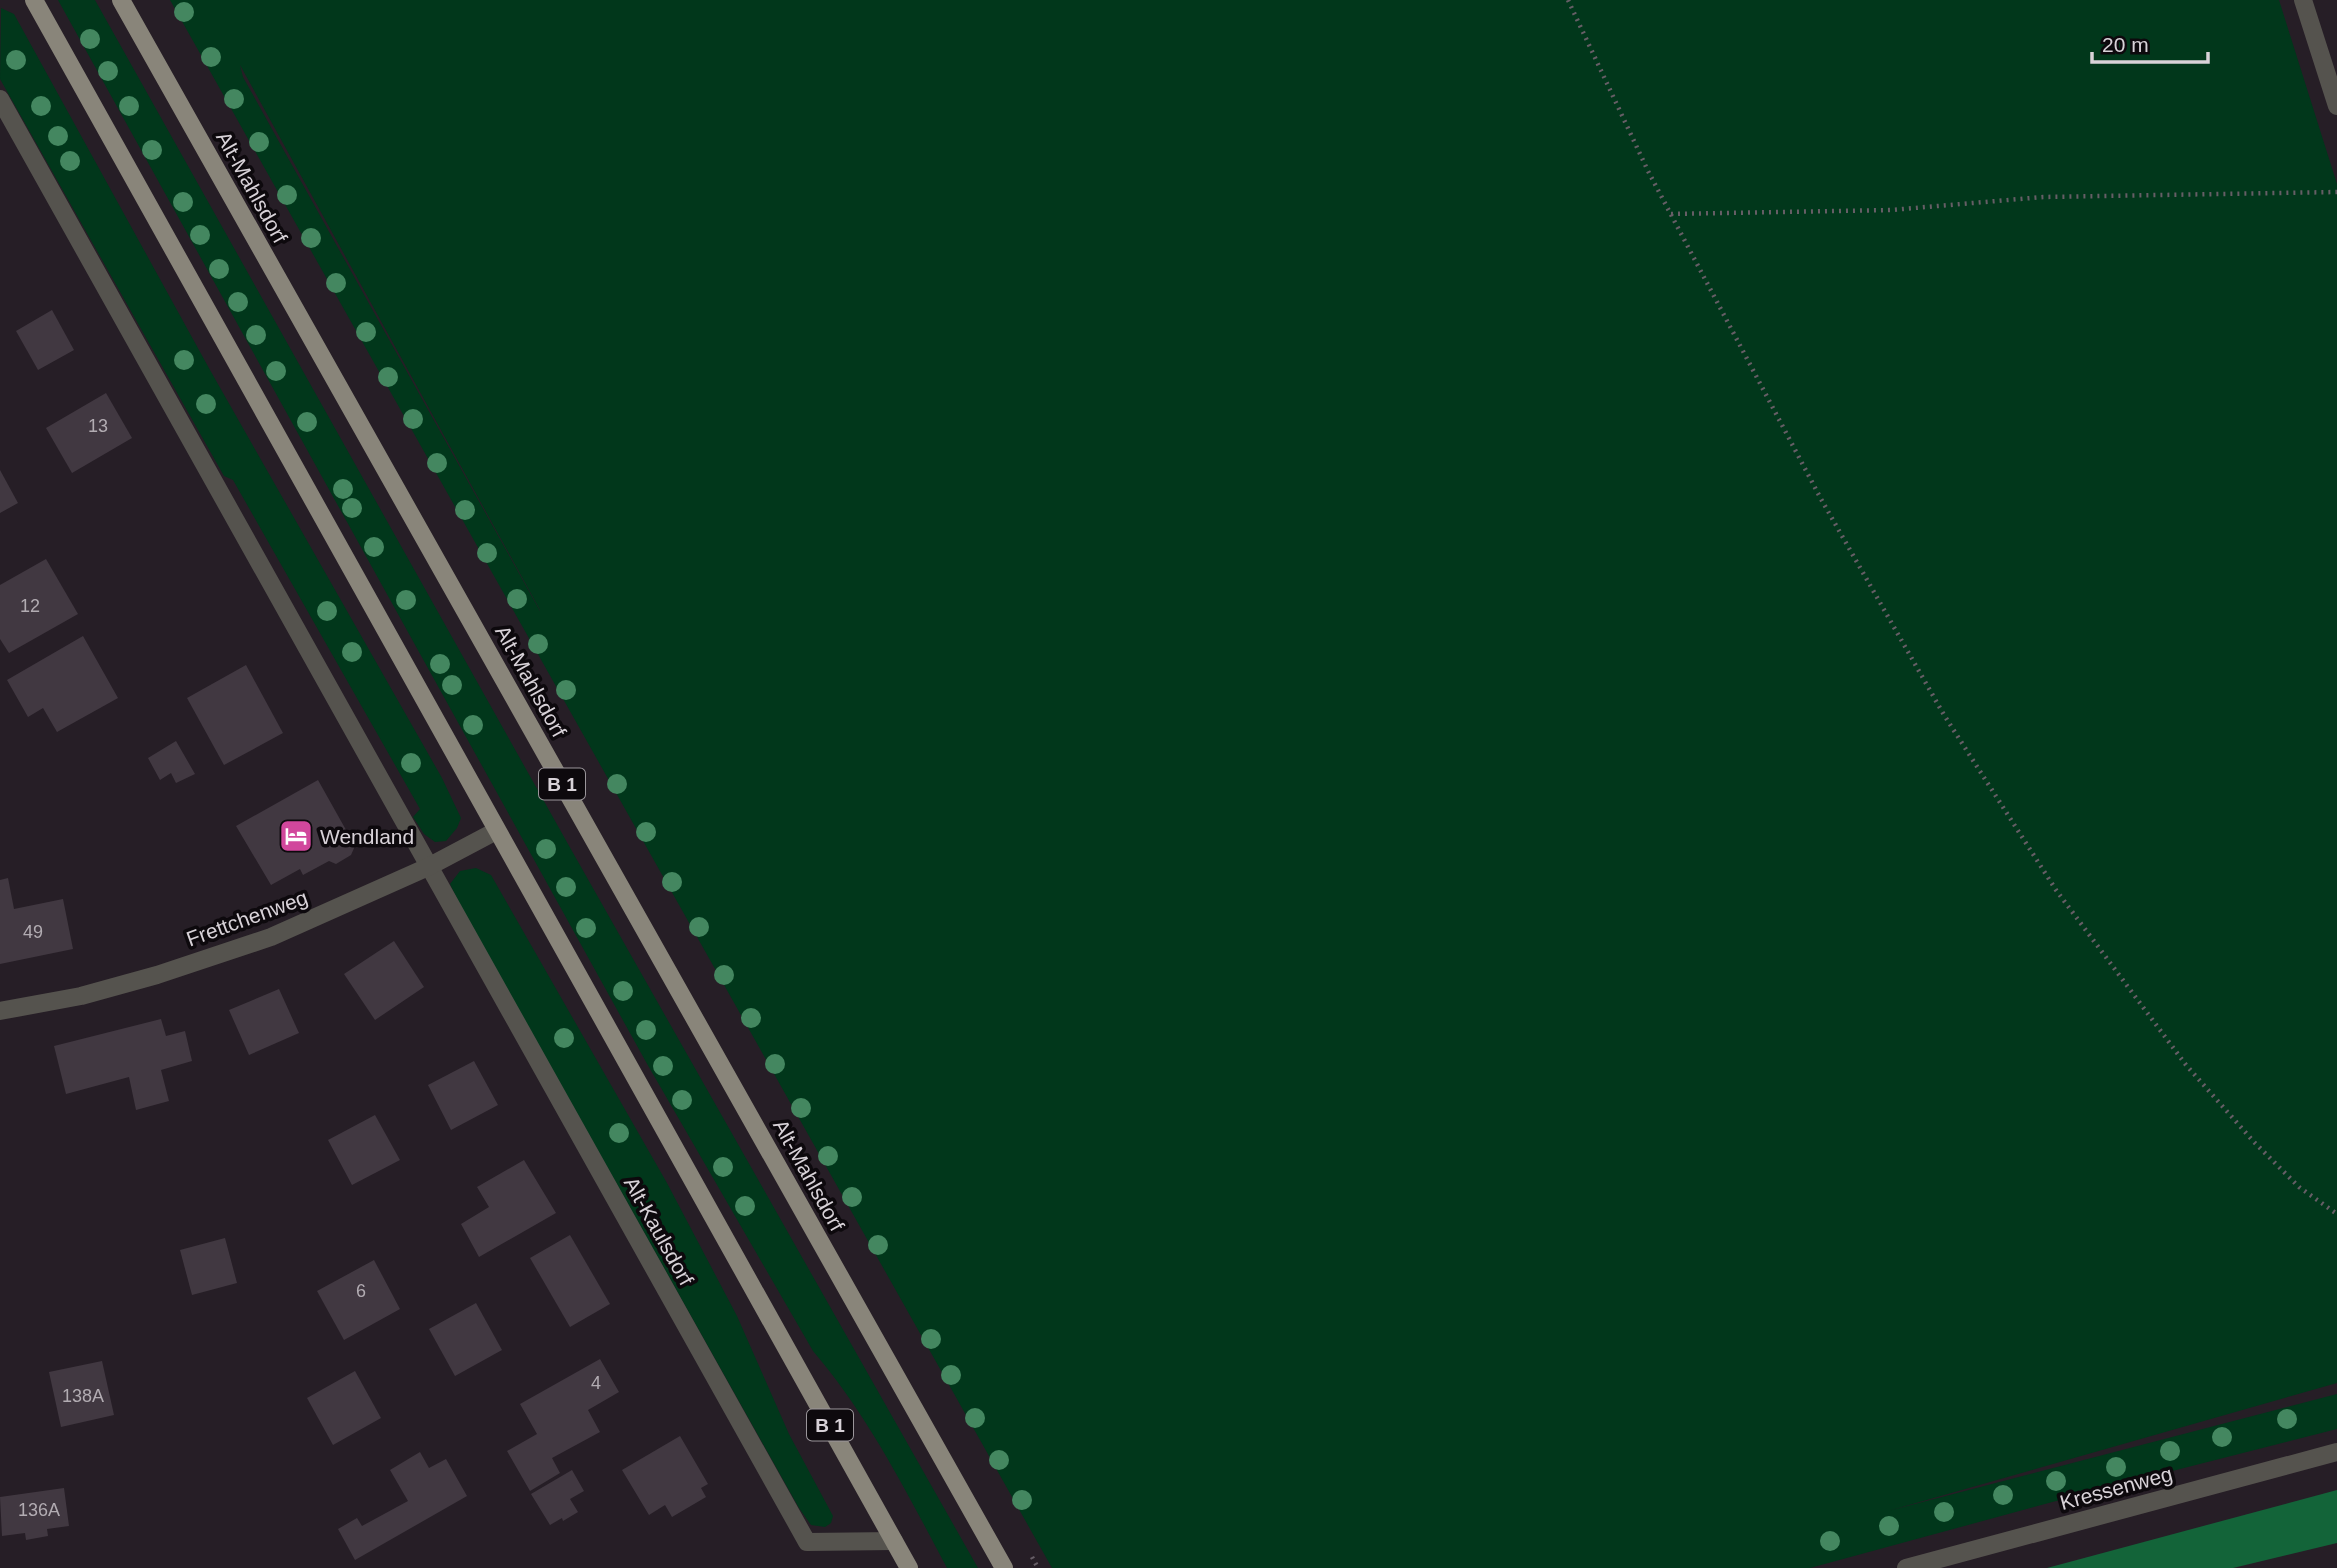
<svg xmlns="http://www.w3.org/2000/svg" width="2337" height="1568" viewBox="0 0 2337 1568" font-family="Helvetica,sans-serif">
<style>
.green{fill:#01371b;fill-rule:evenodd}
.forest{fill:#136439}
.building{fill:#413841}
.lines{fill:none;stroke-linecap:round;stroke-linejoin:round}
.path{stroke:#665e66;stroke-width:4.5;stroke-dasharray:2 5;stroke-linecap:butt}
.minor{stroke:#55534e;stroke-width:18}
.tertiary{stroke:#55534e;stroke-width:18}
.primary{stroke:#89857a;stroke-width:18}
.tree{fill:#448760}
.labels{text-anchor:middle;dominant-baseline:central;stroke-width:7;stroke-linejoin:round;paint-order:stroke}
.number-label{font-size:18px;fill:#b2acb2}
.shield{fill:#0d090d;stroke:#9b969b;stroke-width:2}
.shield-label{font-size:19px;font-weight:bold;fill:#d8d2d8}
.street-label{font-size:21px;fill:#d8d2d8;stroke:#0d090d}
.poi-label{font-size:21px;fill:#d8d2d8;stroke:#0d090d;text-anchor:start}
</style>
<rect width="100%" height="100%" fill="#261e26"/>
<!-- green -->
<g class="green">
<path d="M58 0H95L568 844 978 1568H947C907 1493 868 1415 813 1351L646 1062Z"/>
<path d="M170 0H2279L2337 184V1383L1888 1511 2337 1394V1429L2082 1494 1810 1568H1052ZM240 65 540 610V611L243 77Z"/>
<polygon points="1,8 14,14 210,370 442,778 461,818 457,828 446,841 435,842 424,834 413,817 420,809 233,480 224,476 0,79"/>
<polygon points="476,868 491,875 667,1183 737,1316 789,1434 833,1516 831,1523 825,1527 811,1525 799,1508 462,909 450,884 460,871"/>
</g>
<!-- forest -->
<polygon class="forest" points="2337,1490 2337,1543 2233,1568 2047,1568"/>
<!-- building -->
<g class="building">
<polygon points="52,310 74,350 38,370 16,331"/>
<polygon points="106,393 132,438 72,473 46,428"/>
<polygon points="0,470 18,503 0,513"/>
<polygon points="46,559 78,614 9,653 0,639 0,585"/>
<polygon points="83,636 118,698 57,732 43,708 28,717 7,680"/>
<polygon points="246,665 283,733 224,765 187,698"/>
<polygon points="176,741 195,774 176,783 171,773 160,780 148,758"/>
<polygon points="318,780 355,846 351,855 336,864 329,861 303,875 300,869 271,885 236,826"/>
<polygon points="8,878 14,909 63,899 73,949 0,964 0,880"/>
<polygon points="394,941 424,987 375,1020 344,974"/>
<polygon points="279,989 299,1033 249,1055 229,1010"/>
<polygon points="161,1019 166,1036 185,1031 192,1061 161,1070 169,1101 136,1110 129,1077 66,1094 54,1046"/>
<polygon points="474,1061 498,1105 451,1130 428,1085"/>
<polygon points="375,1115 400,1160 352,1185 328,1140"/>
<polygon points="524,1160 556,1213 479,1257 461,1224 489,1207 477,1187"/>
<polygon points="570,1235 610,1304 570,1327 530,1258"/>
<polygon points="225,1238 237,1283 192,1295 180,1250"/>
<polygon points="374,1260 400,1309 344,1340 317,1291"/>
<polygon points="476,1303 502,1350 455,1376 429,1329"/>
<polygon points="600,1359 619,1392 588,1410 600,1432 552,1458 560,1473 530,1491 507,1451 537,1434 520,1404"/>
<polygon points="102,1361 114,1415 61,1427 49,1372"/>
<polygon points="355,1371 381,1418 333,1445 307,1398"/>
<polygon points="680,1436 708,1484 701,1488 706,1497 672,1517 665,1505 649,1515 622,1470"/>
<polygon points="420,1452 429,1468 446,1459 467,1496 355,1560 338,1529 357,1518 362,1526 408,1501 390,1470"/>
<polygon points="572,1470 584,1491 570,1499 578,1512 563,1521 562,1518 550,1525 531,1494"/>
<polygon points="64,1488 69,1526 47,1529 48,1536 26,1540 25,1533 2,1536 0,1497"/>
</g>
<g class="lines">
<!-- path -->
<g class="path">
<polyline points="1568,0 1648,171 1821,499 1944,715 2056,890 2186,1065 2254,1142 2299,1187 2337,1214"/>
<polyline points="1671,214 1891,210 2043,197 2337,192"/>
<polyline points="1032,1557 1038,1568"/>
</g>
<!-- minor -->
<g class="minor">
<polyline points="0,99 807,1542 894,1541"/>
<polyline points="0,1011 81,996 157,975 271,937 428,867 496,831"/>
</g>
<!-- tertiary -->
<g class="tertiary">
<polyline points="2303,0 2337,106"/>
<polyline points="1906,1568 2337,1452"/>
</g>
<!-- primary -->
<g class="primary">
<polyline points="34,0 909,1568"/>
<polyline points="121,0 1004,1568"/>
</g>
</g>
<!-- trees -->
<g class="tree">
<circle cx="184" cy="12" r="10"/>
<circle cx="90" cy="39" r="10"/>
<circle cx="211" cy="57" r="10"/>
<circle cx="16" cy="60" r="10"/>
<circle cx="108" cy="71" r="10"/>
<circle cx="234" cy="99" r="10"/>
<circle cx="41" cy="106" r="10"/>
<circle cx="129" cy="106" r="10"/>
<circle cx="58" cy="136" r="10"/>
<circle cx="259" cy="142" r="10"/>
<circle cx="152" cy="150" r="10"/>
<circle cx="70" cy="161" r="10"/>
<circle cx="287" cy="195" r="10"/>
<circle cx="183" cy="202" r="10"/>
<circle cx="200" cy="235" r="10"/>
<circle cx="311" cy="238" r="10"/>
<circle cx="219" cy="269" r="10"/>
<circle cx="336" cy="283" r="10"/>
<circle cx="238" cy="302" r="10"/>
<circle cx="366" cy="332" r="10"/>
<circle cx="256" cy="335" r="10"/>
<circle cx="184" cy="360" r="10"/>
<circle cx="276" cy="371" r="10"/>
<circle cx="388" cy="377" r="10"/>
<circle cx="206" cy="404" r="10"/>
<circle cx="413" cy="419" r="10"/>
<circle cx="307" cy="422" r="10"/>
<circle cx="437" cy="463" r="10"/>
<circle cx="343" cy="489" r="10"/>
<circle cx="352" cy="508" r="10"/>
<circle cx="465" cy="510" r="10"/>
<circle cx="374" cy="547" r="10"/>
<circle cx="487" cy="553" r="10"/>
<circle cx="517" cy="599" r="10"/>
<circle cx="406" cy="600" r="10"/>
<circle cx="327" cy="611" r="10"/>
<circle cx="538" cy="644" r="10"/>
<circle cx="352" cy="652" r="10"/>
<circle cx="440" cy="664" r="10"/>
<circle cx="452" cy="685" r="10"/>
<circle cx="566" cy="690" r="10"/>
<circle cx="473" cy="725" r="10"/>
<circle cx="411" cy="763" r="10"/>
<circle cx="617" cy="784" r="10"/>
<circle cx="646" cy="832" r="10"/>
<circle cx="546" cy="849" r="10"/>
<circle cx="672" cy="882" r="10"/>
<circle cx="566" cy="887" r="10"/>
<circle cx="699" cy="927" r="10"/>
<circle cx="586" cy="928" r="10"/>
<circle cx="724" cy="975" r="10"/>
<circle cx="623" cy="991" r="10"/>
<circle cx="751" cy="1018" r="10"/>
<circle cx="646" cy="1030" r="10"/>
<circle cx="564" cy="1038" r="10"/>
<circle cx="775" cy="1064" r="10"/>
<circle cx="663" cy="1066" r="10"/>
<circle cx="682" cy="1100" r="10"/>
<circle cx="801" cy="1108" r="10"/>
<circle cx="619" cy="1133" r="10"/>
<circle cx="828" cy="1156" r="10"/>
<circle cx="723" cy="1167" r="10"/>
<circle cx="852" cy="1197" r="10"/>
<circle cx="745" cy="1206" r="10"/>
<circle cx="878" cy="1245" r="10"/>
<circle cx="931" cy="1339" r="10"/>
<circle cx="951" cy="1375" r="10"/>
<circle cx="975" cy="1418" r="10"/>
<circle cx="2287" cy="1419" r="10"/>
<circle cx="2222" cy="1437" r="10"/>
<circle cx="2170" cy="1451" r="10"/>
<circle cx="999" cy="1460" r="10"/>
<circle cx="2116" cy="1467" r="10"/>
<circle cx="2056" cy="1481" r="10"/>
<circle cx="2003" cy="1495" r="10"/>
<circle cx="1022" cy="1500" r="10"/>
<circle cx="1944" cy="1512" r="10"/>
<circle cx="1889" cy="1526" r="10"/>
<circle cx="1830" cy="1541" r="10"/>
</g>
<!-- icons -->
<defs>
<symbol id="hotel-square" viewBox="-11 -11 22 22"><rect x="-9" y="-9" width="18" height="18" rx="4" fill="#d1479c" stroke="#0d090d"/><path d="M-6-4.5h1.5V1H6V5H4.5V3h-9V5H-6ZM-4 0a1.8 1.8 0 1 1 3.6 0ZM.5 0V-2.5h3Q6-2.5 6 0Z" fill="#fff"/></symbol>
</defs>
<g fill-rule="evenodd">
<use href="#hotel-square" x="277" y="817" width="38" height="38"/>
</g>
<g class="labels">
<!-- number labels -->
<g class="number-label">
<text x="98" y="426">13</text>
<text x="30" y="606">12</text>
<text x="33" y="932">49</text>
<text x="361" y="1291">6</text>
<text x="596" y="1383">4</text>
<text x="83" y="1396">138A</text>
<text x="39" y="1510">136A</text>
</g>
<!-- shield labels -->
<g class="shield">
<rect x="539" y="768.5" width="46" height="31" rx="5"/>
<rect x="807" y="1409.5" width="46" height="31" rx="5"/>
</g>
<g class="shield-label">
<text x="562" y="784">B 1</text>
<text x="830" y="1425">B 1</text>
</g>
<!-- street labels -->
<g class="street-label">
<text transform="translate(252 187) rotate(61)">Alt-Mahlsdorf</text>
<text transform="translate(531 681) rotate(61)">Alt-Mahlsdorf</text>
<text transform="translate(247 918) rotate(-20)">Frettchenweg</text>
<text transform="translate(809 1175) rotate(61)">Alt-Mahlsdorf</text>
<text transform="translate(659 1231) rotate(61)">Alt-Kaulsdorf</text>
<text transform="translate(2116 1488) rotate(-15)">Kressenweg</text>
</g>
<!-- poi labels -->
<g class="poi-label">
<text x="320" y="836">Wendland</text>
</g>
</g>
<!-- scale -->
<path d="M2092 52v10h116v-10" fill="none" stroke="#d8d2d8" stroke-width="3.5"/>
<text x="2102" y="52" font-size="21" fill="#d8d2d8" stroke="#0d090d" stroke-width="5" paint-order="stroke">20 m</text>
</svg>
